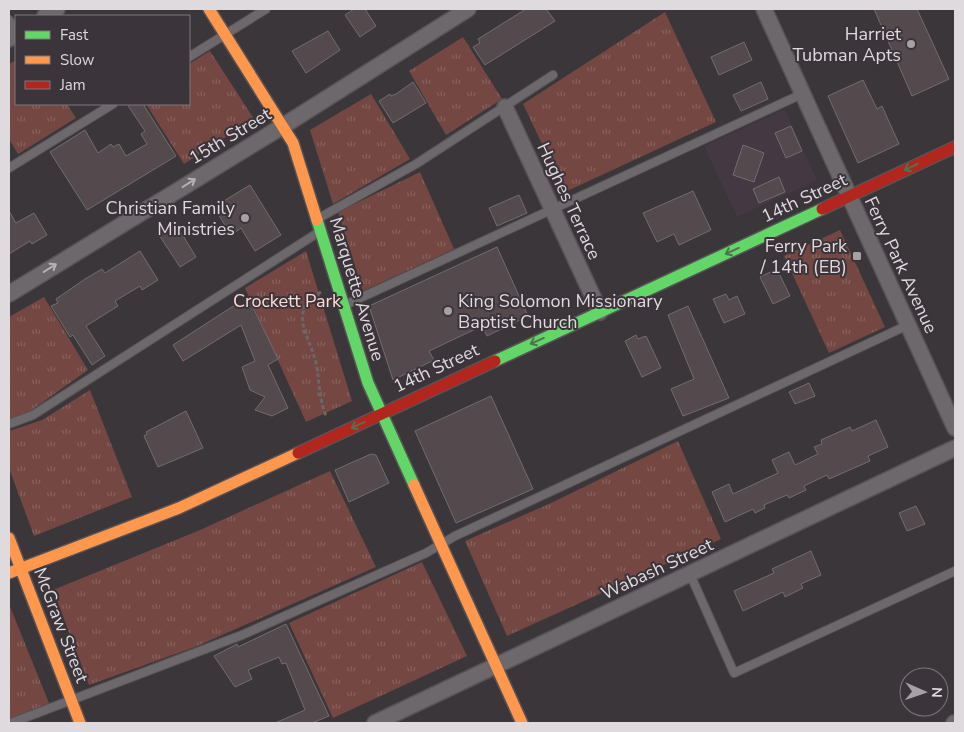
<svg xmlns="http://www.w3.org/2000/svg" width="964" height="732" viewBox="0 0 964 732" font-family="'Nunito Sans',sans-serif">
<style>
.built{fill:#443842}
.grass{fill:url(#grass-tufts)}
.building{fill:#54494d;stroke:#716d6f}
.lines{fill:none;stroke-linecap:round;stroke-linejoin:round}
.lane-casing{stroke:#575357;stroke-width:10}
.street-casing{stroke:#575357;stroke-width:18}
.fast-casing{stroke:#575357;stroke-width:14}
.slow-casing{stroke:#575357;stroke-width:14}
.jam-casing{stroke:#575357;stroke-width:14}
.path{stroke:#6a676a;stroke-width:3;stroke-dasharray:4 2.5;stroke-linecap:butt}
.lane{stroke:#6c686b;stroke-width:8}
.street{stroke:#6c686b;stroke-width:15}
.fast{stroke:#63d668;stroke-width:11}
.slow{stroke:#ff974d;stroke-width:11}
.jam{stroke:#b3261e;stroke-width:11}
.oneway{stroke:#4c754d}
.oneway2{stroke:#b7b2b6}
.poi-dot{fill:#a5a1a5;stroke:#3c343b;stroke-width:2}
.labels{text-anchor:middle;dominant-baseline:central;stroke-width:4;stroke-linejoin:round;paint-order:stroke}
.poi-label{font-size:18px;fill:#dfdade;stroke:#3c343b;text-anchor:end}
.street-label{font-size:18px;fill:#dfdade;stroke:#3c343b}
.park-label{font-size:18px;fill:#fedbd5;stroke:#3c343b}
</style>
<defs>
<pattern id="grass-tufts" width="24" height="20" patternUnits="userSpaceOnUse" patternTransform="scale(1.25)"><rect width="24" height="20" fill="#744742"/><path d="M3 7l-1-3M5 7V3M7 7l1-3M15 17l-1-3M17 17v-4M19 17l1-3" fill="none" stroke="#87615d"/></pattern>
</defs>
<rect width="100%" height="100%" fill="#3a363a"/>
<!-- built -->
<polygon class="built" points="785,109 817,180 737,217 704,146"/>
<!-- grass -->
<g class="grass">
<polygon points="665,12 716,122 565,192 523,104"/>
<polygon points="463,37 502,99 446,135 409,71"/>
<polygon points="210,51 254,119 184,164 146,104 189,104 189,64"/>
<polygon points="16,60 16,104 67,104 76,118 18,154 9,139 9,64"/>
<polygon points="371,94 410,159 333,204 310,130"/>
<polygon points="420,172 454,249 363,291 338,212"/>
<polygon points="840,230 885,327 829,353 784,256"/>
<polygon points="306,251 352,401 306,422 245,288"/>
<polygon points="44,297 88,370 26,414 9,419 9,317"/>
<polygon points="90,390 132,497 34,536 9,468 9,431 42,420"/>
<polygon points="678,441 721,539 507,636 465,541 551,503"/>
<polygon points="330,471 376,567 195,647 89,685 53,590 200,530"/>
<polygon points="422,562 467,656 333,718 289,623"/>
<polygon points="9,604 49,703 9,719"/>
</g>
<!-- building -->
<g class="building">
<polygon points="354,9 365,9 376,26 360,37 345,15"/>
<polygon points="526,9 546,9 555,21 485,65 473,47 480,43 478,39"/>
<polygon points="874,9 917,9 949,79 912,96"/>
<polygon points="328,31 340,50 306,73 292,51"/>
<polygon points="744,42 752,60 719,75 711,57"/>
<polygon points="863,80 877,109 882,106 899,144 858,163 828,96"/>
<polygon points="413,82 426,103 393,123 379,101 390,94 391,96 396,94"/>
<polygon points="761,82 768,99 741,111 733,95"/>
<polygon points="127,104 143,104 176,156 87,210 50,152 85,130 98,153 111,144 113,147 119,144 126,156 147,144 141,134 145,131"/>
<polygon points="791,126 802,151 786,158 775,133"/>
<polygon points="743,145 764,153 754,182 733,175"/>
<polygon points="779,177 785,192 759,203 753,189"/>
<polygon points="250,185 281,235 255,251 241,228 231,235 214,207"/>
<polygon points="693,191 711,230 679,245 674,234 657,242 643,213"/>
<polygon points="519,195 527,213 497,226 489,208"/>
<polygon points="9,211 16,223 34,213 47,235 32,244 30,241 9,254"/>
<polygon points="176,224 196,257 180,267 159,235"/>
<polygon points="497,247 528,316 487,336 482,326 429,351 434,360 393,380 369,306"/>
<polygon points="140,251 158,280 142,290 140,286 115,301 118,306 86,326 105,356 92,365 73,335 70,337 51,306 58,303 56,299 85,279 102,269 105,273"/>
<polygon points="777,269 790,296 773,304 760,277"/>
<polygon points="726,294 729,300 737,296 745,314 724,323 713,299"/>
<polygon points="250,301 278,359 268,365 288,408 272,416 255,410 265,397 250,390 242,367 255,361 241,325 183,361 173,345 235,305 236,307"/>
<polygon points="688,306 729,398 683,416 671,389 694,379 668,315"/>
<polygon points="636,335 638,339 646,336 661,368 642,377 625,341"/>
<polygon points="809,383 815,396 795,404 789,392"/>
<polygon points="491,396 533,489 456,523 415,431"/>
<polygon points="186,411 203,448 158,467 144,436 147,434 146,432"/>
<polygon points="876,420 888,447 868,456 870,461 829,479 827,475 804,486 806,490 789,498 787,495 764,505 765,508 755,513 753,509 725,522 712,492 729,484 733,494 778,473 772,460 789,452 795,465 818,454 814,447 822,444 821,440 850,427 852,431"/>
<polygon points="371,454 376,455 389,483 349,502 335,470"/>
<polygon points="916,506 925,524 907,531 899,513"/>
<polygon points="811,551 821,575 801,584 803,588 785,597 783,592 743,611 734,591 774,573 772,569"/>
<polygon points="286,624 329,716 312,723 275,723 305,710 286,663 282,664 279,657 248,670 252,679 235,687 214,656 237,644 238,647"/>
</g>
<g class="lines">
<defs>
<g id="lane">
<polyline points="9,20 16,31"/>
<polyline points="189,57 266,9"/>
<polyline points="9,168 113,104"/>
<polyline points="319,218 416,164 553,75"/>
<polyline points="345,305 802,94"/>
<polyline points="9,424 33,415 319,232"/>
<polyline points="690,574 734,673 955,571"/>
<polyline points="11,723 242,635 426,553 455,536 908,325"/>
</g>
<g id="street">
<polyline points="764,9 955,428"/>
<polyline points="45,16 57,9"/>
<polyline points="9,39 16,34"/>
<polyline points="505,107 600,312"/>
<polyline points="9,294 283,126 468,9"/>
<polyline points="375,723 955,448"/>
<polyline points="954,723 955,723"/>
</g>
<g id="fast">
<polyline points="317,220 368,383 414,485"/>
<polyline points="495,361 822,209"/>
</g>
<g id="slow">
<polyline points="209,9 293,143 317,220"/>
<polyline points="414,485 522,723"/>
<polyline points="9,538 80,723"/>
<polyline points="9,573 179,508 298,453"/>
</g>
<g id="jam">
<polyline points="822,209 955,147"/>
<polyline points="298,453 495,361"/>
</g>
</defs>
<!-- lane casing -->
<use href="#lane" class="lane-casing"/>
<!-- street casing -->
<use href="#street" class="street-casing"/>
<!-- fast casing -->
<use href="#fast" class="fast-casing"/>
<!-- slow casing -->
<use href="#slow" class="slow-casing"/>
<!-- jam casing -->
<use href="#jam" class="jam-casing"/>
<!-- path -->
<path class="path" d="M321 292C286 313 310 335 316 363 320 383 318 395 326 416"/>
<!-- lane -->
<use href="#lane" class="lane"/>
<!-- street -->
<use href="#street" class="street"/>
<!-- fast -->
<use href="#fast" class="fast"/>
<!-- slow -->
<use href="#slow" class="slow"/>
<!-- jam -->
<use href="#jam" class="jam"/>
</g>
<!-- one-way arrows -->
<defs><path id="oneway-shaft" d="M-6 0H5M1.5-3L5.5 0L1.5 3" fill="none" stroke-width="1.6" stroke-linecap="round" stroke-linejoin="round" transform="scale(1.25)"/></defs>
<g class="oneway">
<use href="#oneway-shaft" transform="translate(911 167) rotate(155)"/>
<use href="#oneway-shaft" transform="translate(732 251) rotate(155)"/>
<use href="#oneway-shaft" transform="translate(537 341) rotate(156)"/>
<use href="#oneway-shaft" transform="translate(358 425) rotate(155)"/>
</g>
<g class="oneway2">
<use href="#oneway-shaft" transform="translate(189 183) rotate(-32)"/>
<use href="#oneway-shaft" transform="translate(50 268) rotate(-32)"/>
</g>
<!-- markers -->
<g class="poi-dot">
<circle cx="911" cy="44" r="5"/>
<circle cx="245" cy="218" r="5"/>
<rect x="852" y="251" width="10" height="10" rx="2.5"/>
<circle cx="448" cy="311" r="5"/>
</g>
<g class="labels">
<!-- poi labels -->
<g class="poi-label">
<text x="901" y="34">Harriet<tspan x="901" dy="21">Tubman Apts</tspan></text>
<text x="235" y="208">Christian Family<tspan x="235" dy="21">Ministries</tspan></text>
<text x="847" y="246">Ferry Park<tspan x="847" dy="21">/ 14th (EB)</tspan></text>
<text x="458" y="301" text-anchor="start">King Solomon Missionary<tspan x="458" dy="21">Baptist Church</tspan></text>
</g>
<!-- street labels -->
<g class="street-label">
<text transform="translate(230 136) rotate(-31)">15th Street</text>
<text transform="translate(804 198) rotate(-25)">14th Street</text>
<text transform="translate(569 201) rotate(65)">Hughes Terrace</text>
<text transform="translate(901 265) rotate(65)">Ferry Park Avenue</text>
<text transform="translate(357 289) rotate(73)">Marquette Avenue</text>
<text transform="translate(436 368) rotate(-25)">14th Street</text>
<text transform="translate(657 569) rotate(-25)">Wabash Street</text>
<text transform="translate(61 625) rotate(69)">McGraw Street</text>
</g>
<!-- park labels -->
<g class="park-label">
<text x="287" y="301">Crockett Park</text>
</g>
</g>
<!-- border -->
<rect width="964" height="732" fill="none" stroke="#dfdade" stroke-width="20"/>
<!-- legend -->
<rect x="15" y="15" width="175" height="90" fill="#3c343b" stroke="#7d767c"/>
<rect x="25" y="31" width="25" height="8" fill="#63d668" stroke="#7d767c"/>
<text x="60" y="40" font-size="15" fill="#dfdade">Fast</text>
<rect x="25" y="56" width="25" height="8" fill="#ff974d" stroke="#7d767c"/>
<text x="60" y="65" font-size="15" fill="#dfdade">Slow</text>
<rect x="25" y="81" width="25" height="8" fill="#b3261e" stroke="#7d767c"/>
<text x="60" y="90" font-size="15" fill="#dfdade">Jam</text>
<!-- north arrow -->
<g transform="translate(924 692) rotate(92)"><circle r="24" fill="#3c343b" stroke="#7d767c"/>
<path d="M0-4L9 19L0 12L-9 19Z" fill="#a5a1a5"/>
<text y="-8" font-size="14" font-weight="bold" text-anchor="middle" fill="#dfdade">N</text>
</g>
</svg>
